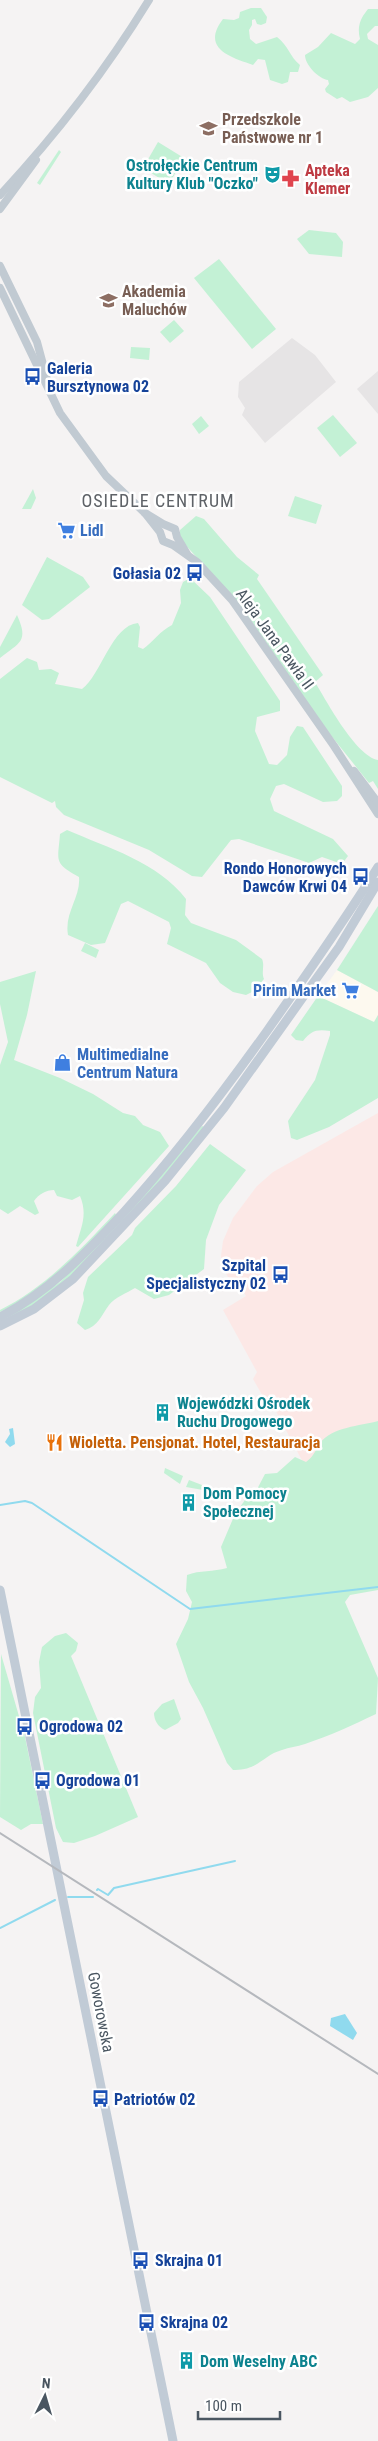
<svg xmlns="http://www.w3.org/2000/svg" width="378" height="2441" viewBox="0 0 378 2441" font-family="'Roboto Condensed',sans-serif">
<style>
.commercial{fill:#fdf9ef}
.education{fill:#e6e4e5}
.medical{fill:#fce8e6}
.green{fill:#c3f1d5}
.water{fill:#90daee}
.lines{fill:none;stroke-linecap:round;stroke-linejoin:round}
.stream{stroke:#90daee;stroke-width:2}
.tertiary{stroke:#c1cad2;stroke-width:8}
.secondary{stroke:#c1cbd6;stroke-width:9}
.rail{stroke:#b5b8bd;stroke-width:2}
.labels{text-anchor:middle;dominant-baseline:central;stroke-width:5;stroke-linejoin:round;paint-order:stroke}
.education-label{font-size:16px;font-weight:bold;fill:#785e54;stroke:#fff;text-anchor:start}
.culture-label{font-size:16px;font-weight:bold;fill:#0d838f;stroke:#fff;text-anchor:start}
.health-label{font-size:16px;font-weight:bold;fill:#be3a42;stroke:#fff;text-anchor:start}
.transit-label{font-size:16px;font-weight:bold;fill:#164399;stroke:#fff;text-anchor:start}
.shop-label{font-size:16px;font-weight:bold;fill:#366cbe;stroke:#fff;text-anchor:start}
.street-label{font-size:16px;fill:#4a5661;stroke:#fff}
.food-label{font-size:16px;font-weight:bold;fill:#c56008;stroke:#fff;text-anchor:start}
.neighbourhood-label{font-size:18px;letter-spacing:1px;fill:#5f6368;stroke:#fff}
</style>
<rect width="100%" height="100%" fill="#f5f3f3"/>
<!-- commercial -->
<polygon class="commercial" points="337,970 378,992 378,1015 374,1022 318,996"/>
<!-- education -->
<g class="education">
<polygon points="292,338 315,355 336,382 265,443 242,415 245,408 238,397 239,382"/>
<polygon points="378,371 378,414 357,389"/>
</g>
<!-- medical -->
<polygon class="medical" points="378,1113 378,1428 306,1468 269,1398 265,1400 253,1379 257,1372 223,1310 246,1296 238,1281 228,1277 224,1270 221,1256 223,1241 233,1218 257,1186 273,1172"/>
<!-- green -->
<g class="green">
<path d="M251 8H261L267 17 266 23 261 25 257 24 255 19 252 20V25L249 30 250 39 256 44 277 37C288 45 290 57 300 65L298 72H290L288 82 282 84 270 80 265 60 258 59 253 65C229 57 201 48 223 19L234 20 239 18 240 12Z"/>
<path d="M368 9H378V26H375L367 34 368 39 378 45V88L368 97 350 102 342 97 337 99 326 92 325 89 329 84 328 80C319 79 305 65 305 55L318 47 331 33 355 44 360 39C357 26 360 19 368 9Z"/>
<polygon points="158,142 184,158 169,184 143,168"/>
<polygon points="59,150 61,152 40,185 37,183"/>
<polygon points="309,230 336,233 343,242 342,257 309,254 297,239"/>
<polygon points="219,259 276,329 252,349 194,278"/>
<polygon points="174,320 184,331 170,343 160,332"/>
<polygon points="131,347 150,348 149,360 130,358"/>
<polygon points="333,415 357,443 340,457 317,428"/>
<polygon points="201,416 209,426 199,434 192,424"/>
<polygon points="33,489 36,498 31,509 22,509"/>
<polygon points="295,496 322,505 316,524 288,516"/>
<path d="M196 516 204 519 237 557 259 575 257 579 323 675 315 682C327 702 356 756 378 760V789L373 781 369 783 325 728 241 606 180 539V530Z"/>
<polygon points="47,557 83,577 90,587 49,619 42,620 22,605"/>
<path d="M190 578 210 597 280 701V711L257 717 255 731 269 764 277 765 287 755 290 737 297 726 303 727 342 786V796L337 801 323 802 284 784 276 786 270 799 274 811 333 839 348 856 342 864 322 857 309 863 239 839 231 840 202 877 192 876 149 850 64 815 56 807 55 801 52 803 0 777V679L27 658 37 662 39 670 51 669 59 673 55 684 82 689C101 675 112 625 138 623L140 627 138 647 143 649C154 641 160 631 172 625L181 603 180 590 183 582Z"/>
<path d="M17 615C29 642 20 642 0 658V647Z"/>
<path d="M67 830C108 848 158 862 186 899L185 915 191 923 236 940 262 959C265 966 261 972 264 979L254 991 246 995 233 992 220 983 206 963 167 944 171 928 169 922 128 901 121 904 105 943 91 945 68 935C64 913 81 897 79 877 53 863 58 861 60 834Z"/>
<polygon points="378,906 378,992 337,970"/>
<polygon points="85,943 99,950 96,958 81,951"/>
<path d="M36 971 27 1015 14 1060 60 1078 93 1094 123 1113 135 1116 143 1125 160 1132 169 1146 78 1247 76 1246C81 1227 88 1215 80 1196L72 1200 57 1196 54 1190C46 1190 39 1194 34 1201L39 1213 35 1215 20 1206 8 1214 0 1209V1065L8 1042 0 1004V982Z"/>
<path d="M318 996 374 1022 378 1015V1098L329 1127 297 1140 291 1138 288 1121 315 1080 330 1035V1031C316 1029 311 1031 303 1041L296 1040 291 1035Z"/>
<polygon points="202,1126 206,1128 118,1228 62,1285 37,1304 9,1319 8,1316 60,1282 116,1225"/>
<path d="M210 1144 246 1170 219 1205 206 1240 204 1269 169 1295 154 1299 135 1288C127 1293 115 1297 109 1305 101 1316 98 1326 85 1330L77 1323 84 1300 83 1293 88 1277 132 1235 135 1228 176 1186Z"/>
<path d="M115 1213 116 1215C81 1252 47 1289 0 1312V1310C46 1287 80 1250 115 1213Z"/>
<path d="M378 1421V1590L350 1595 345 1602 378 1678 376 1714C353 1725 329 1736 305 1744 297 1747 289 1747 282 1750 263 1755 258 1771 233 1770L227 1763 203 1708 189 1682 176 1644 188 1619 192 1602 186 1591 187 1575C200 1570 213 1572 227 1568L221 1547 235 1514 245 1500 253 1497 265 1474 277 1473 295 1457 306 1462C314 1456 315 1451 320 1443 332 1427 360 1426 378 1421Z"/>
<polygon points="165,1468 183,1476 180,1484 164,1473"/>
<polygon points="189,1480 202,1485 203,1490 186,1487"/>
<polygon points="66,1633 78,1643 76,1651 71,1656 138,1817 95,1836 74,1843 63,1842 56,1828 33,1713 35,1697 41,1688 39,1662 42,1647 55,1636"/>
<polygon points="1,1654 25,1737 43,1824 31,1824 21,1830 0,1817"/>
<path d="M174 1699 181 1719 178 1723 165 1730C158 1727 154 1720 154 1713L162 1704Z"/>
</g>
<!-- water -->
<g class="water">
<polygon points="13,1428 15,1444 10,1447 5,1442 10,1434 9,1429"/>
<polygon points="345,2014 357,2033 353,2040 330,2026 331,2018"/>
</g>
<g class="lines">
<!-- stream -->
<g class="stream">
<polyline points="0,1505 25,1501 32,1503 190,1609 378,1587"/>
<polyline points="97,1890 98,1889 108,1895 114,1888 235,1861"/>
<polyline points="68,1897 93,1897"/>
<polyline points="0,1928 55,1900"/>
</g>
<!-- tertiary -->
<g class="tertiary">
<path d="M0 195C56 135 106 70 149 0"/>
<polyline points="0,209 36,160"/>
<polyline points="0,266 37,342 48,383"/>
<polyline points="0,288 60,413 106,476 145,513 160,532 163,541 173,545 197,562 232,600 334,746 378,814"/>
<polyline points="145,513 163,524 175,529 177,537 187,554"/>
<polyline points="354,771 378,803"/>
</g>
<!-- secondary -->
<g class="secondary">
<path d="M0 1317C50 1291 86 1253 124 1212 176 1155 222 1094 267 1031 305 977 343 923 378 867"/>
<polyline points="0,1326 34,1309 73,1279 165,1181 224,1108 306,993 339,947 378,882"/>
<polyline points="0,1590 173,2441"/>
</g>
<!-- rail -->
<polyline class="rail" points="0,1833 378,2074"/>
</g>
<!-- icons -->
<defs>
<symbol id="school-bare" viewBox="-9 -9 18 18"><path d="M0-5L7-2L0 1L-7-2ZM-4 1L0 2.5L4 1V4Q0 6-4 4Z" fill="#8d6e63" stroke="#fff" stroke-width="2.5" paint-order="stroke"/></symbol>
<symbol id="theatre-bare" viewBox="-9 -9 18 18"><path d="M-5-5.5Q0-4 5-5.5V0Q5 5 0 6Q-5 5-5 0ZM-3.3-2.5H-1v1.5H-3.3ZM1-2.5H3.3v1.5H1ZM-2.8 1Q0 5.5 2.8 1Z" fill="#0f9aa8" stroke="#fff" stroke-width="2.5" paint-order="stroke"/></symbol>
<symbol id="pharmacy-bare" viewBox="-9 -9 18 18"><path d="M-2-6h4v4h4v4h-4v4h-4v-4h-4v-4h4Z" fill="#e0444e" stroke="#fff" stroke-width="2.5" paint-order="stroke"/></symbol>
<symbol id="bus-bare" viewBox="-9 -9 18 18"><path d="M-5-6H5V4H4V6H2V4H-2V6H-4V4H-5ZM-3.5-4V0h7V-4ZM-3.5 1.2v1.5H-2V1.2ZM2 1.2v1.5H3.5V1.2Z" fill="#1a4fb4" stroke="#fff" stroke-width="2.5" paint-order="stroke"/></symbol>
<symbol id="supermarket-bare" viewBox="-9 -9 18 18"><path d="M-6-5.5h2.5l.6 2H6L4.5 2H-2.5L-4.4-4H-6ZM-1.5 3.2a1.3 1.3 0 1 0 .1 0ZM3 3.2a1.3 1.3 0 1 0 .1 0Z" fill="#3f7fe0" stroke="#fff" stroke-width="2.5" paint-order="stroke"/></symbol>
<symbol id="shop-bare" viewBox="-9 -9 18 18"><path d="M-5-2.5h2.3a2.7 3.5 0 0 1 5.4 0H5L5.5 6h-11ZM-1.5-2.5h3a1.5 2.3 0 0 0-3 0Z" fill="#3f7fe0" stroke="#fff" stroke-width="2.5" paint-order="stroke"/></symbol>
<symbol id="building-bare" viewBox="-9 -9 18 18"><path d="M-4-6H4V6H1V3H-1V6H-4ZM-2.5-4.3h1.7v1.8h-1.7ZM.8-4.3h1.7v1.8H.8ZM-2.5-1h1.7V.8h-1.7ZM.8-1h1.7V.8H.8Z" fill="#0f9aa8" stroke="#fff" stroke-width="2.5" paint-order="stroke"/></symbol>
<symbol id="restaurant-bare" viewBox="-9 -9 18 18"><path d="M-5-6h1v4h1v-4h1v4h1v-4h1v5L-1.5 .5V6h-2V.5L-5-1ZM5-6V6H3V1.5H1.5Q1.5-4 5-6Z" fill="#e8710a" stroke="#fff" stroke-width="2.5" paint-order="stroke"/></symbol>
</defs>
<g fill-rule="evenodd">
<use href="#school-bare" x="196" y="116" width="25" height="25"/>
<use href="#theatre-bare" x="260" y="162" width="25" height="25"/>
<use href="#pharmacy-bare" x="278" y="166" width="25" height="25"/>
<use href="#school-bare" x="96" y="288" width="25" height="25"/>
<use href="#bus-bare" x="20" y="364" width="25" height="25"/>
<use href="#supermarket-bare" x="54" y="518" width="25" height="25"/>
<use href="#bus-bare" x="182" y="560" width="25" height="25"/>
<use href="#bus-bare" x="348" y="864" width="25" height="25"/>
<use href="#supermarket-bare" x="338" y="978" width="25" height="25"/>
<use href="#shop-bare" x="50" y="1050" width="25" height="25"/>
<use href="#bus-bare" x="268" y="1262" width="25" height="25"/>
<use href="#building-bare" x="150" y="1400" width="25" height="25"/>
<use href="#restaurant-bare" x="42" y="1430" width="25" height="25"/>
<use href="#building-bare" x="176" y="1490" width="25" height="25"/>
<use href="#bus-bare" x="12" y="1714" width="25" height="25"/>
<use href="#bus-bare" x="30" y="1768" width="25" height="25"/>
<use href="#bus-bare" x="88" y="2086" width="25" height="25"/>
<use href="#bus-bare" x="128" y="2248" width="25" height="25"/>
<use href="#bus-bare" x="134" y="2310" width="25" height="25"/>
<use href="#building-bare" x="174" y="2348" width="25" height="25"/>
</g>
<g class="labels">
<!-- education labels -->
<g class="education-label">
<text x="222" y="119">Przedszkole<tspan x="222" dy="18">Państwowe nr 1</tspan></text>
<text x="122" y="291">Akademia<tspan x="122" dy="18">Maluchów</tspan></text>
</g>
<!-- culture labels -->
<g class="culture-label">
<text x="258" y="165" text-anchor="end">Ostrołęckie Centrum<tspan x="258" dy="18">Kultury Klub "Oczko"</tspan></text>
<text x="177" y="1403">Wojewódzki Ośrodek<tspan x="177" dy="18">Ruchu Drogowego</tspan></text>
<text x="203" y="1493">Dom Pomocy<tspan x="203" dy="18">Społecznej</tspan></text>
<text x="200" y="2361">Dom Weselny ABC</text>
</g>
<!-- health labels -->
<g class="health-label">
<text x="305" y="170">Apteka<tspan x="305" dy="18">Klemer</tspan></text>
</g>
<!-- transit labels -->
<g class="transit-label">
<text x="47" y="368">Galeria<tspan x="47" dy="18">Bursztynowa 02</tspan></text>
<text x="181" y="573" text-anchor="end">Gołasia 02</text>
<text x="347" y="868" text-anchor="end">Rondo Honorowych<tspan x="347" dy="18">Dawców Krwi 04</tspan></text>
<text x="266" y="1265" text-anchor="end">Szpital<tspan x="266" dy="18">Specjalistyczny 02</tspan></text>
<text x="39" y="1726">Ogrodowa 02</text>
<text x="56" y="1780">Ogrodowa 01</text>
<text x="114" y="2099">Patriotów 02</text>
<text x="155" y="2260">Skrajna 01</text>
<text x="160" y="2322">Skrajna 02</text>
</g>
<!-- shop labels -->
<g class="shop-label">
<text x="80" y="530">Lidl</text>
<text x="336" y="990" text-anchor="end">Pirim Market</text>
<text x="77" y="1054">Multimedialne<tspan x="77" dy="18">Centrum Natura</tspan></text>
</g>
<!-- street labels -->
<g class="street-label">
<text transform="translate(275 639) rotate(54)">Aleja Jana Pawła II</text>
<text transform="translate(101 2012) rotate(79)">Goworowska</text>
</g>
<!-- food labels -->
<g class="food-label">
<text x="69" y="1442">Wioletta. Pensjonat. Hotel, Restauracja</text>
</g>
<!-- neighbourhood labels -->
<g class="neighbourhood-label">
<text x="158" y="500">OSIEDLE CENTRUM</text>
</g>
</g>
<!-- north arrow -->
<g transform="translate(45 2396) rotate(5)" stroke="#ffffff" stroke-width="4" paint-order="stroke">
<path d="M0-4L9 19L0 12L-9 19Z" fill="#4a5661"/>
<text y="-8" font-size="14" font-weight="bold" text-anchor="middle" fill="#4a5661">N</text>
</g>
<!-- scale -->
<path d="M198 2411v8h82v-8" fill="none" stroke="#4a5661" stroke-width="2.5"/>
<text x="205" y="2411" font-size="15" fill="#4a5661" stroke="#ffffff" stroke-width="4" paint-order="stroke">100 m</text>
</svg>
